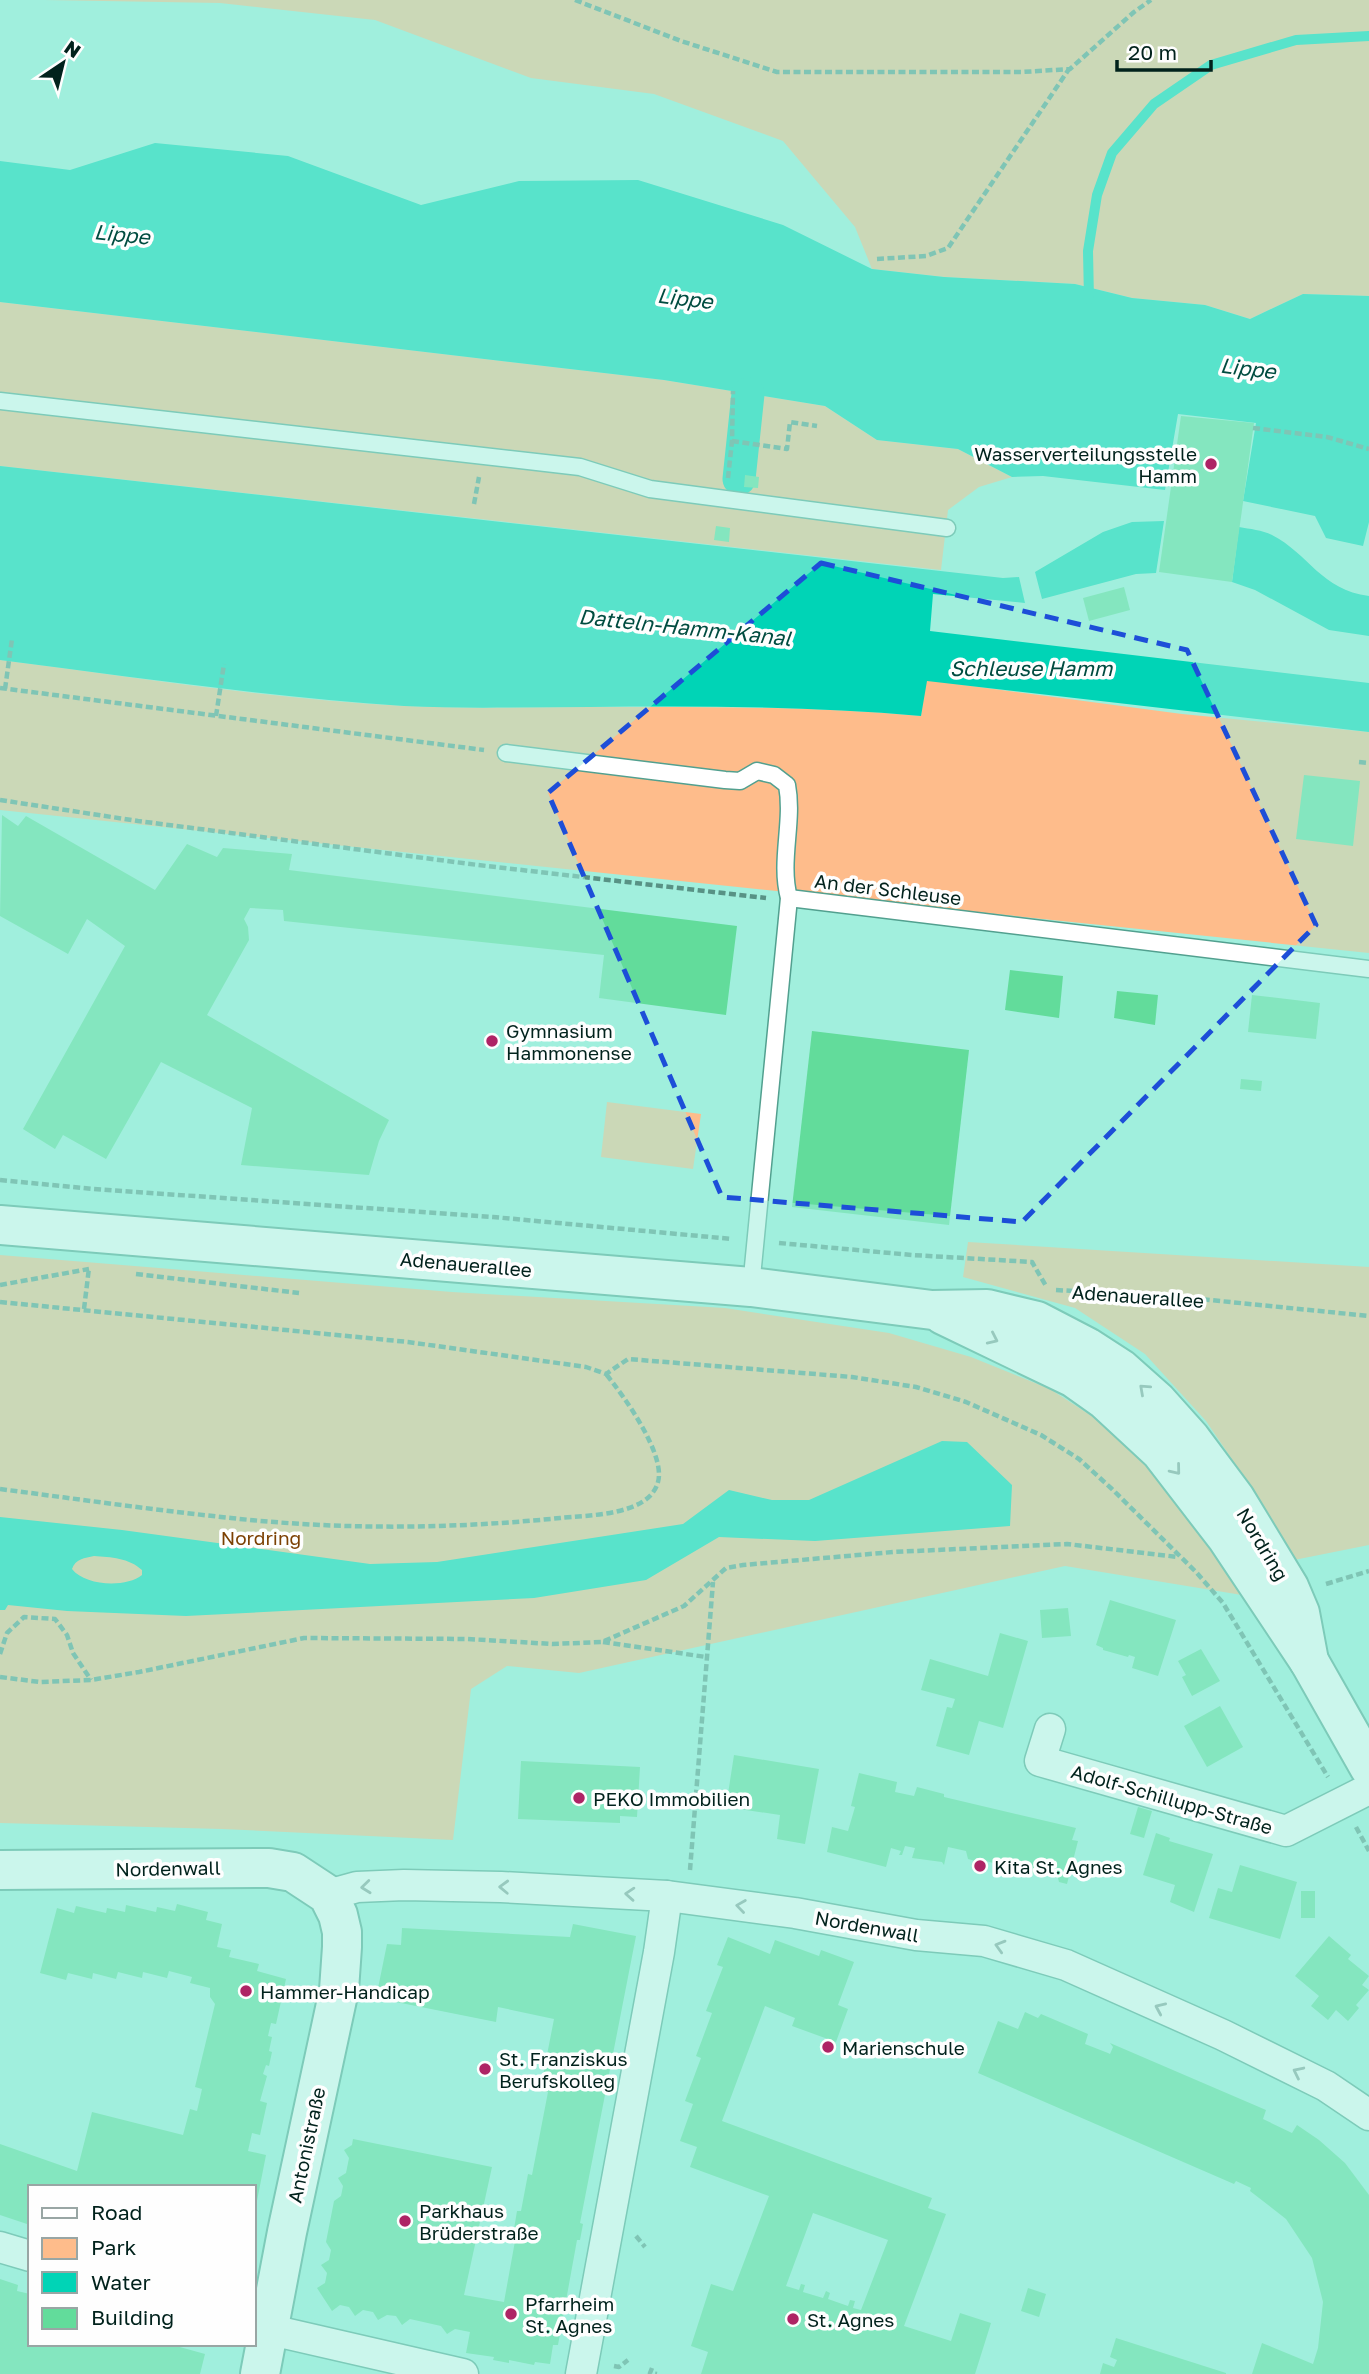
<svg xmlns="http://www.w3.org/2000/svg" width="1369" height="2374" viewBox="0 0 1369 2374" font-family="'Golos Text',sans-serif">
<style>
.green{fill:#febc8b}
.water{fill:#00d4b6;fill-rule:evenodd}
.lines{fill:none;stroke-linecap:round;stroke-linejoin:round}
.stream{stroke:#00d4b6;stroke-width:10}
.canal{stroke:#00d4b6;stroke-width:33}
.building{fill:#62dc9b;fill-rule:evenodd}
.service-casing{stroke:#52a08f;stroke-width:19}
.minor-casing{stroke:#52a08f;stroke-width:33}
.secondary-casing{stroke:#52a08f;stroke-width:42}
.path{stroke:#589285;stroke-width:4.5;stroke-dasharray:7 3.5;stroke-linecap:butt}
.service{stroke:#fff;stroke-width:16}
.minor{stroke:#fff;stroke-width:30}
.secondary{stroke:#fff;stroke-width:38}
.oneway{stroke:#8d9c99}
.marked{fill:none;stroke:#1d4ed8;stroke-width:5;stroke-dasharray:14 9;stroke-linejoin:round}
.poi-dot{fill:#ae2465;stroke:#fefefe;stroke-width:2.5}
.labels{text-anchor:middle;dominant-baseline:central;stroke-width:7;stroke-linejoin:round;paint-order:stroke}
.poi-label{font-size:19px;fill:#01221c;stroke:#fefefe;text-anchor:start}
.street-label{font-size:19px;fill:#01221c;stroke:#fefefe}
.park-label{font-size:19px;fill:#7c4103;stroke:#fefefe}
.water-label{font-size:21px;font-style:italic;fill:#004c40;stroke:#fefefe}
</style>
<rect width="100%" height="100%" fill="#a1efdd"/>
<!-- green -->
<g class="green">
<polygon points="45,0 1369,0 1369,296 1303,294 1250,319 1205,305 1132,298 1075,284 944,277 872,269 855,227 783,141 654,94 531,78 375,20 220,3"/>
<polygon points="0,302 664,380 825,406 877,440 958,449 1012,477 979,487 948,510 941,570 0,466"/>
<path d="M0 660C135 677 270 699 406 706 468 709 530 707 592 707 701 707 812 706 921 716L926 680 1182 714 1369 732V953L0 810Z"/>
<polygon points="607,1102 701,1114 693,1169 601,1157"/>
<polygon points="968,1242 1369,1267 1369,1545 1289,1561 1252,1489 1206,1421 1145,1354 1075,1308 963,1277"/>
<polygon points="0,1255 452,1292 725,1308 889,1333 971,1357 1050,1389 1101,1422 1165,1479 1254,1597 1065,1566 579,1673 507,1666 471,1689 453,1840 222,1829 0,1823"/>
</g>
<!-- water -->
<g class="water">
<polygon points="155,143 288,156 421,205 519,181 638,180 783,225 872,269 944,277 1075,284 1132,298 1205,305 1250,319 1303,294 1369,296 1369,522 1363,546 1326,538 1315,516 1243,501 1256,423 1178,414 1165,490 1043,476 1012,477 958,449 877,440 825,406 664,380 0,302 0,161 70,170"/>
<path d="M0 466 1003 578 1019 577 1025 603 933 594 930 631 1369 683V732L927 681 921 716C811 706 700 706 589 707 527 707 466 709 404 706 269 697 134 677 0 660Z"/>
<polygon points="1164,521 1156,573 1136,574 1042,599 1035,572 1103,532 1132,522"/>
<path d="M1239 527C1250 529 1262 530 1272 535 1309 554 1321 590 1369 596V636L1329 630 1255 590 1232 582Z"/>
<path d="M942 1441 967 1442 1012 1485 1010 1526 815 1541 719 1537 646 1580 534 1598 186 1616 67 1611 8 1605 5 1610H0V1517L122 1530 370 1564 437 1562 683 1524 729 1490 772 1500H809ZM94 1556C111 1557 129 1558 142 1570V1575C126 1588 85 1586 72 1569 75 1559 85 1558 94 1556Z"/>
</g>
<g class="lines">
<!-- stream -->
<polyline class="stream" points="1089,299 1088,251 1097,195 1112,153 1154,104 1211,65 1296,40 1369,36"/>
<!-- canal -->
<polyline class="canal" points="739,479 748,394"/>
</g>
<!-- building -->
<g class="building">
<polygon points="1181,416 1254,423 1232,582 1159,572"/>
<polygon points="745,475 759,477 758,488 744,487"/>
<polygon points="716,526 730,528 729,542 714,540"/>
<polygon points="1124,587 1130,610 1089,621 1083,598"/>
<polygon points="1304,775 1360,781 1353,846 1296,839"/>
<polygon points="2,815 18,826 26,816 155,890 187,844 217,857 223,848 292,854 289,870 737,926 726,1015 599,998 604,955 284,921 283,910 250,908 244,919 248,927 249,940 207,1015 389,1120 379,1141 369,1175 241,1165 252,1108 161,1062 106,1159 63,1135 55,1149 23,1129 125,946 87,919 68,954 0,916"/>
<polygon points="1010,970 1063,976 1059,1018 1005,1010"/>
<polygon points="1117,991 1158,995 1155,1025 1114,1018"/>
<polygon points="1252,995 1320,1003 1316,1039 1248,1032"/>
<polygon points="812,1031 969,1050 949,1225 792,1207"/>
<polygon points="1241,1079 1262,1081 1261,1091 1240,1089"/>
<polygon points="1110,1600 1176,1620 1158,1676 1132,1668 1135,1657 1129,1655 1128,1657 1103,1650 1103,1648 1096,1645"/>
<polygon points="1068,1608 1071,1636 1042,1638 1040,1610"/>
<polygon points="1000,1633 1028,1641 1003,1728 979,1721 969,1755 936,1746 947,1707 952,1708 955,1699 921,1690 930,1659 988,1676"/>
<polygon points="1201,1649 1220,1681 1192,1696 1182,1677 1186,1675 1178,1661"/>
<polygon points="1220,1706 1243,1747 1207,1767 1184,1726"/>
<polygon points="734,1755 819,1769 805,1844 777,1839 780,1815 726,1807"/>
<polygon points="521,1761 640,1767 637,1817 620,1816 620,1823 518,1819"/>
<polygon points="859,1773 897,1782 895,1792 914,1796 917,1787 944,1794 944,1797 1076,1828 1072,1840 1078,1841 1067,1884 1059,1882 1057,1874 1039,1870 1038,1874 1013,1871 1012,1863 994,1858 993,1863 976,1858 975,1861 968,1859 966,1851 948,1847 944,1865 942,1862 912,1858 915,1848 905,1846 902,1855 899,1855 901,1851 891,1848 886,1867 827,1852 832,1827 848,1831 855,1807 851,1806"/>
<polygon points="1138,1807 1152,1811 1144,1838 1130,1834"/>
<polygon points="1156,1833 1170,1838 1169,1841 1213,1854 1194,1912 1170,1902 1175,1885 1143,1875"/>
<polygon points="1240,1865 1297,1882 1280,1939 1209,1918 1218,1888 1232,1892"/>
<rect x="1301" y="1891" width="14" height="27"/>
<polygon points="177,1904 208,1912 206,1920 222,1924 217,1947 231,1950 229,1957 259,1964 257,1971 286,1979 276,2024 271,2023 268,2036 272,2037 269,2051 272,2052 269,2066 266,2065 263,2074 267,2076 260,2101 267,2103 260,2135 252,2133 248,2151 266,2155 255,2211 254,2187 30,2187 30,2225 0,2215 0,2144 77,2171 92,2112 183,2135 190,2109 197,2111 202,2089 195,2087 215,2004 210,1997 210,1988 190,1983 192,1977 169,1971 167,1978 143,1972 142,1978 118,1972 116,1979 93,1973 92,1979 68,1973 66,1980 40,1973 57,1908 74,1913 76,1906 106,1913 107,1908 125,1912 126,1905 156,1912 157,1907 175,1911"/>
<polygon points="573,1924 636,1936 580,2223 583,2224 580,2240 577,2240 558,2345 553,2345 550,2364 535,2362 534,2365 509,2360 509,2363 493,2360 494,2357 466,2353 470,2332 455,2329 447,2334 441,2326 410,2319 402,2325 396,2316 387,2315 378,2320 373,2312 363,2310 355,2316 349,2307 340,2305 332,2311 317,2288 325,2283 327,2273 321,2265 329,2260 331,2250 326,2242 334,2201 341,2196 343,2186 338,2178 346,2173 349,2158 344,2150 352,2145 353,2139 492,2167 464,2295 504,2302 517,2230 514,2229 517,2211 521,2211 528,2174 532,2175 548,2092 540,2091 554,2019 498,2007 496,2022 376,1998 387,1944 401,1945 402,1928 570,1937"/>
<polygon points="1329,1936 1351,1955 1348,1959 1369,1976 1362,1985 1369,1990 1356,2005 1359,2008 1348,2021 1336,2010 1328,2020 1311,2006 1319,1996 1295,1976"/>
<path d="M728 1937 770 1954 775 1940 819 1956 821 1950 854 1962 838 2005 848 2009 836 2042 792 2026 795 2018 765 2006 722 2121 932 2198 928 2208 946 2214 904 2326 951 2341 960 2313 991 2323 975 2374H701L708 2352 691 2346 711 2284 733 2291 769 2196 690 2167 697 2147 680 2141 693 2104 685 2101 701 2058 696 2056 712 2013 706 2011 723 1967 717 1965ZM813 2213 888 2240 861 2310 853 2308 855 2301 850 2300 848 2306 828 2299 830 2293 826 2291 823 2298 803 2292 805 2285 801 2284 799 2290 786 2286Z"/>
<polygon points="1025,2012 1038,2018 1041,2014 1088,2034 1085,2044 1108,2053 1110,2054 1113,2047 1110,2043 1266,2110 1263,2119 1292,2133 1297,2125 1319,2140 1345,2163 1369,2195 1369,2374 1252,2374 1262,2343 1313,2364 1318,2348 1323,2302 1312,2258 1286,2219 1250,2191 1251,2188 1236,2181 1234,2184 978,2073 998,2021 1018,2029"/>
<polygon points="0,2279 18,2285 17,2291 30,2294 30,2344 169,2344 205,2354 200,2374 0,2374"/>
<polygon points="1028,2288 1046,2294 1039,2317 1021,2311"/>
<polygon points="1116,2338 1226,2373 1226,2374 1100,2374 1103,2363 1114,2367 1117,2360 1110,2357"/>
</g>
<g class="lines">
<defs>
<g id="service">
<polyline points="0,401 580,467 650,489 947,528"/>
<path d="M506 753 725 780 740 781 757 771 774 775 787 785C794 822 779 861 789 898L751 1287"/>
<polyline points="789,898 1369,969"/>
</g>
<g id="minor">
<polyline points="1050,1729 1040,1761 1286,1831 1369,1789"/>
<polyline points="328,1895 357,1887 404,1885 501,1887 667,1896 795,1913 916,1935 984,1941 1066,1965 1223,2035 1326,2086 1369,2115"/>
<polyline points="0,2247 30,2256"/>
<polyline points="254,2326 463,2374"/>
<polyline points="581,2374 659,1952 667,1896"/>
</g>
<g id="secondary">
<polyline points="0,1225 751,1287 932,1310 987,1309 1037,1321 1087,1347 1121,1369 1157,1401 1191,1439 1235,1498 1289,1587 1300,1613 1309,1661"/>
<polyline points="943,1315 1074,1378 1105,1400 1160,1451 1227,1538 1309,1661 1369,1767"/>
<polyline points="0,1870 269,1868 293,1872 328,1895 338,1915 342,1932 342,1947 339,1990 287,2232 260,2374"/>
</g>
</defs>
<!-- service casing -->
<use href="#service" class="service-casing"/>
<!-- minor casing -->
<use href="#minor" class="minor-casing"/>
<!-- secondary casing -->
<use href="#secondary" class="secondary-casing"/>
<!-- path -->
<g class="path">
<polyline points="575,0 681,41 777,72 1022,72 1070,69 1134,12 1151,0"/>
<polyline points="877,259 926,256 948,248 1069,69"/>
<polyline points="1253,428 1327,437 1369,449"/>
<polyline points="732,441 787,449 790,422 817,426"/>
<polyline points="728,478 732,441 733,391"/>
<polyline points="474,504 479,477"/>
<polyline points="0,688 484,750"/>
<polyline points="5,689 12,639"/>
<polyline points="216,716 224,664"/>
<polyline points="1359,762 1369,763"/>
<polyline points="0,800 138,821 478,865 766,898"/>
<polyline points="0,1180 94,1189 493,1217 732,1239"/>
<polyline points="779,1243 912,1255 1032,1262 1046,1286"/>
<polyline points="136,1274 299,1293"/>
<polyline points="0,1285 89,1269"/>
<polyline points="1056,1290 1180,1297 1369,1316"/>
<polyline points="0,1302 408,1342 586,1367 606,1374 628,1359 852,1377 916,1387 966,1402 1041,1435 1079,1459 1112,1489 1196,1572 1223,1603 1328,1777"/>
<polyline points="84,1309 89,1268"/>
<path d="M0 1489C77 1499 154 1510 231 1518 340 1530 451 1529 560 1518 588 1515 649 1516 658 1482 666 1454 623 1395 606 1374"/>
<polyline points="1326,1584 1369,1571"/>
<polyline points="603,1642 706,1657"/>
<polyline points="0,1654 7,1633 24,1617 55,1619 67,1635 73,1653 91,1680"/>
<polyline points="0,1677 40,1682 91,1680 139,1672 304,1638 468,1639 552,1644 602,1642 684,1606 726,1568 743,1565 893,1552 1067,1544 1178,1557"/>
<polyline points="1356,1827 1369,1851"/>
<polyline points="690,1870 713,1582"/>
<polyline points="636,2236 645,2247"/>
<polyline points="614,2366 619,2367 628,2360"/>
<polyline points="652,2368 650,2373 657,2374"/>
</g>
<!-- service -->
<use href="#service" class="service"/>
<!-- minor -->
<use href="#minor" class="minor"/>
<!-- secondary -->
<use href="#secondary" class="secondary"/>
</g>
<!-- one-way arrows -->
<defs><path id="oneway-chevron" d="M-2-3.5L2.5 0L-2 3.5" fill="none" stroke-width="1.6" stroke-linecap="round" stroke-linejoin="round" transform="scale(1.75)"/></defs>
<g class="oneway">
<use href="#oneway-chevron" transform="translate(993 1339) rotate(25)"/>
<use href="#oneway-chevron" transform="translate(1144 1389) rotate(-138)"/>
<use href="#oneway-chevron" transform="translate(1176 1470) rotate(51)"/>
<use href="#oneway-chevron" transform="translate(366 1887) rotate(174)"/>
<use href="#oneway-chevron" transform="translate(504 1887) rotate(-178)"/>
<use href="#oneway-chevron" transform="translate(630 1894) rotate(-176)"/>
<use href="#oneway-chevron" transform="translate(741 1906) rotate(-172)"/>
<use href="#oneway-chevron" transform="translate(1000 1946) rotate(-164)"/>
<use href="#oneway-chevron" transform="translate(1160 2008) rotate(-156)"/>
<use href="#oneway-chevron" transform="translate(1298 2072) rotate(-154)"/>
</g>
<!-- marked area -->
<path d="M0 0H1369V2374H0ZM821 563 1187 650 1316 925 1022 1222 722 1197 548 793Z" fill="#a1efdd" fill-opacity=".55" fill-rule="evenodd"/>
<path class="marked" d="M821 563 1187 650 1316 925 1022 1222 722 1197 548 793Z"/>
<!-- markers -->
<g class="poi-dot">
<circle cx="1211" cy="464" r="7"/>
<circle cx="492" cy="1041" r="7"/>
<circle cx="579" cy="1798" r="7"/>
<circle cx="980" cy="1866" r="7"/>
<circle cx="246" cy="1991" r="7"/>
<circle cx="828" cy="2047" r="7"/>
<circle cx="485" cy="2069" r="7"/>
<circle cx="405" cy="2221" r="7"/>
<circle cx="511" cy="2314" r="7"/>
<circle cx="793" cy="2319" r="7"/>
</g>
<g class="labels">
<!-- poi labels -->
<g class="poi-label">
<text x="1197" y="453" text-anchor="end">Wasserverteilungsstelle<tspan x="1197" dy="22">Hamm</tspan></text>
<text x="506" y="1030">Gymnasium<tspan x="506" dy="22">Hammonense</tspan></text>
<text x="593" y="1798">PEKO Immobilien</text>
<text x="994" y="1866">Kita St. Agnes</text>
<text x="260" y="1991">Hammer-Handicap</text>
<text x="842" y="2047">Marienschule</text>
<text x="499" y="2058">St. Franziskus<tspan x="499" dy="22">Berufskolleg</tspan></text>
<text x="419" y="2210">Parkhaus<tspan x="419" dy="22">Brüderstraße</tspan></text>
<text x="525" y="2303">Pfarrheim<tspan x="525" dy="22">St. Agnes</tspan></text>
<text x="807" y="2319">St. Agnes</text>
</g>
<!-- street labels -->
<g class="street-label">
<text transform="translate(888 889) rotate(7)">An der Schleuse</text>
<text transform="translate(466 1264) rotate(5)">Adenauerallee</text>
<text transform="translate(1138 1296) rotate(4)">Adenauerallee</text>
<text transform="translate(1263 1544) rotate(59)">Nordring</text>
<text transform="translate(1172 1799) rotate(16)">Adolf-Schillupp-Straße</text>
<text transform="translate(168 1868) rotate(-1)">Nordenwall</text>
<text transform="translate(867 1926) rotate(10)">Nordenwall</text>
<text transform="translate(306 2145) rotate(-78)">Antonistraße</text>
</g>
<!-- park labels -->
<g class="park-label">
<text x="261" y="1537">Nordring</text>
</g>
<!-- water labels -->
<g class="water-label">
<text transform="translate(122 234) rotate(6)">Lippe</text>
<text transform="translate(685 298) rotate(7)">Lippe</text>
<text transform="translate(1248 368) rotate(7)">Lippe</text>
<text transform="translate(685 627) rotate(6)">Datteln-Hamm-Kanal</text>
<text x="1031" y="668">Schleuse Hamm</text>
</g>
</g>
<!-- legend -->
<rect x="28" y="2185" width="228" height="161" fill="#fefefe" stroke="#99a6a4" stroke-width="2"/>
<rect x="42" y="2208" width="35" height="10" fill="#ffffff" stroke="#99a6a4" stroke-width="2"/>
<text x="91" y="2220" font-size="21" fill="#01221c">Road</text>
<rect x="42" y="2238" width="35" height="21" fill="#febc8b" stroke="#99a6a4" stroke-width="2"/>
<text x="91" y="2255" font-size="21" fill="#01221c">Park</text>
<rect x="42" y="2272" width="35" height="21" fill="#00d4b6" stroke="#99a6a4" stroke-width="2"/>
<text x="91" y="2290" font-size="21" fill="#01221c">Water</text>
<rect x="42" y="2308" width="35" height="21" fill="#62dc9b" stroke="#99a6a4" stroke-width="2"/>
<text x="91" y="2325" font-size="21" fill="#01221c">Building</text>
<!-- north arrow -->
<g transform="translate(63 63) rotate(35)" stroke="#fefefe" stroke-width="5" paint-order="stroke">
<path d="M0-5L12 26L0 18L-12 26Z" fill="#01221c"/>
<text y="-10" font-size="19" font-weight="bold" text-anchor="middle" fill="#01221c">N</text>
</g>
<!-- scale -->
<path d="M1117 60v10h94v-10" fill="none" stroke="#01221c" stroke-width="3.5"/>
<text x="1128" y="60" font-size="21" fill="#01221c" stroke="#fefefe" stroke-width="5" paint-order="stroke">20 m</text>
</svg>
